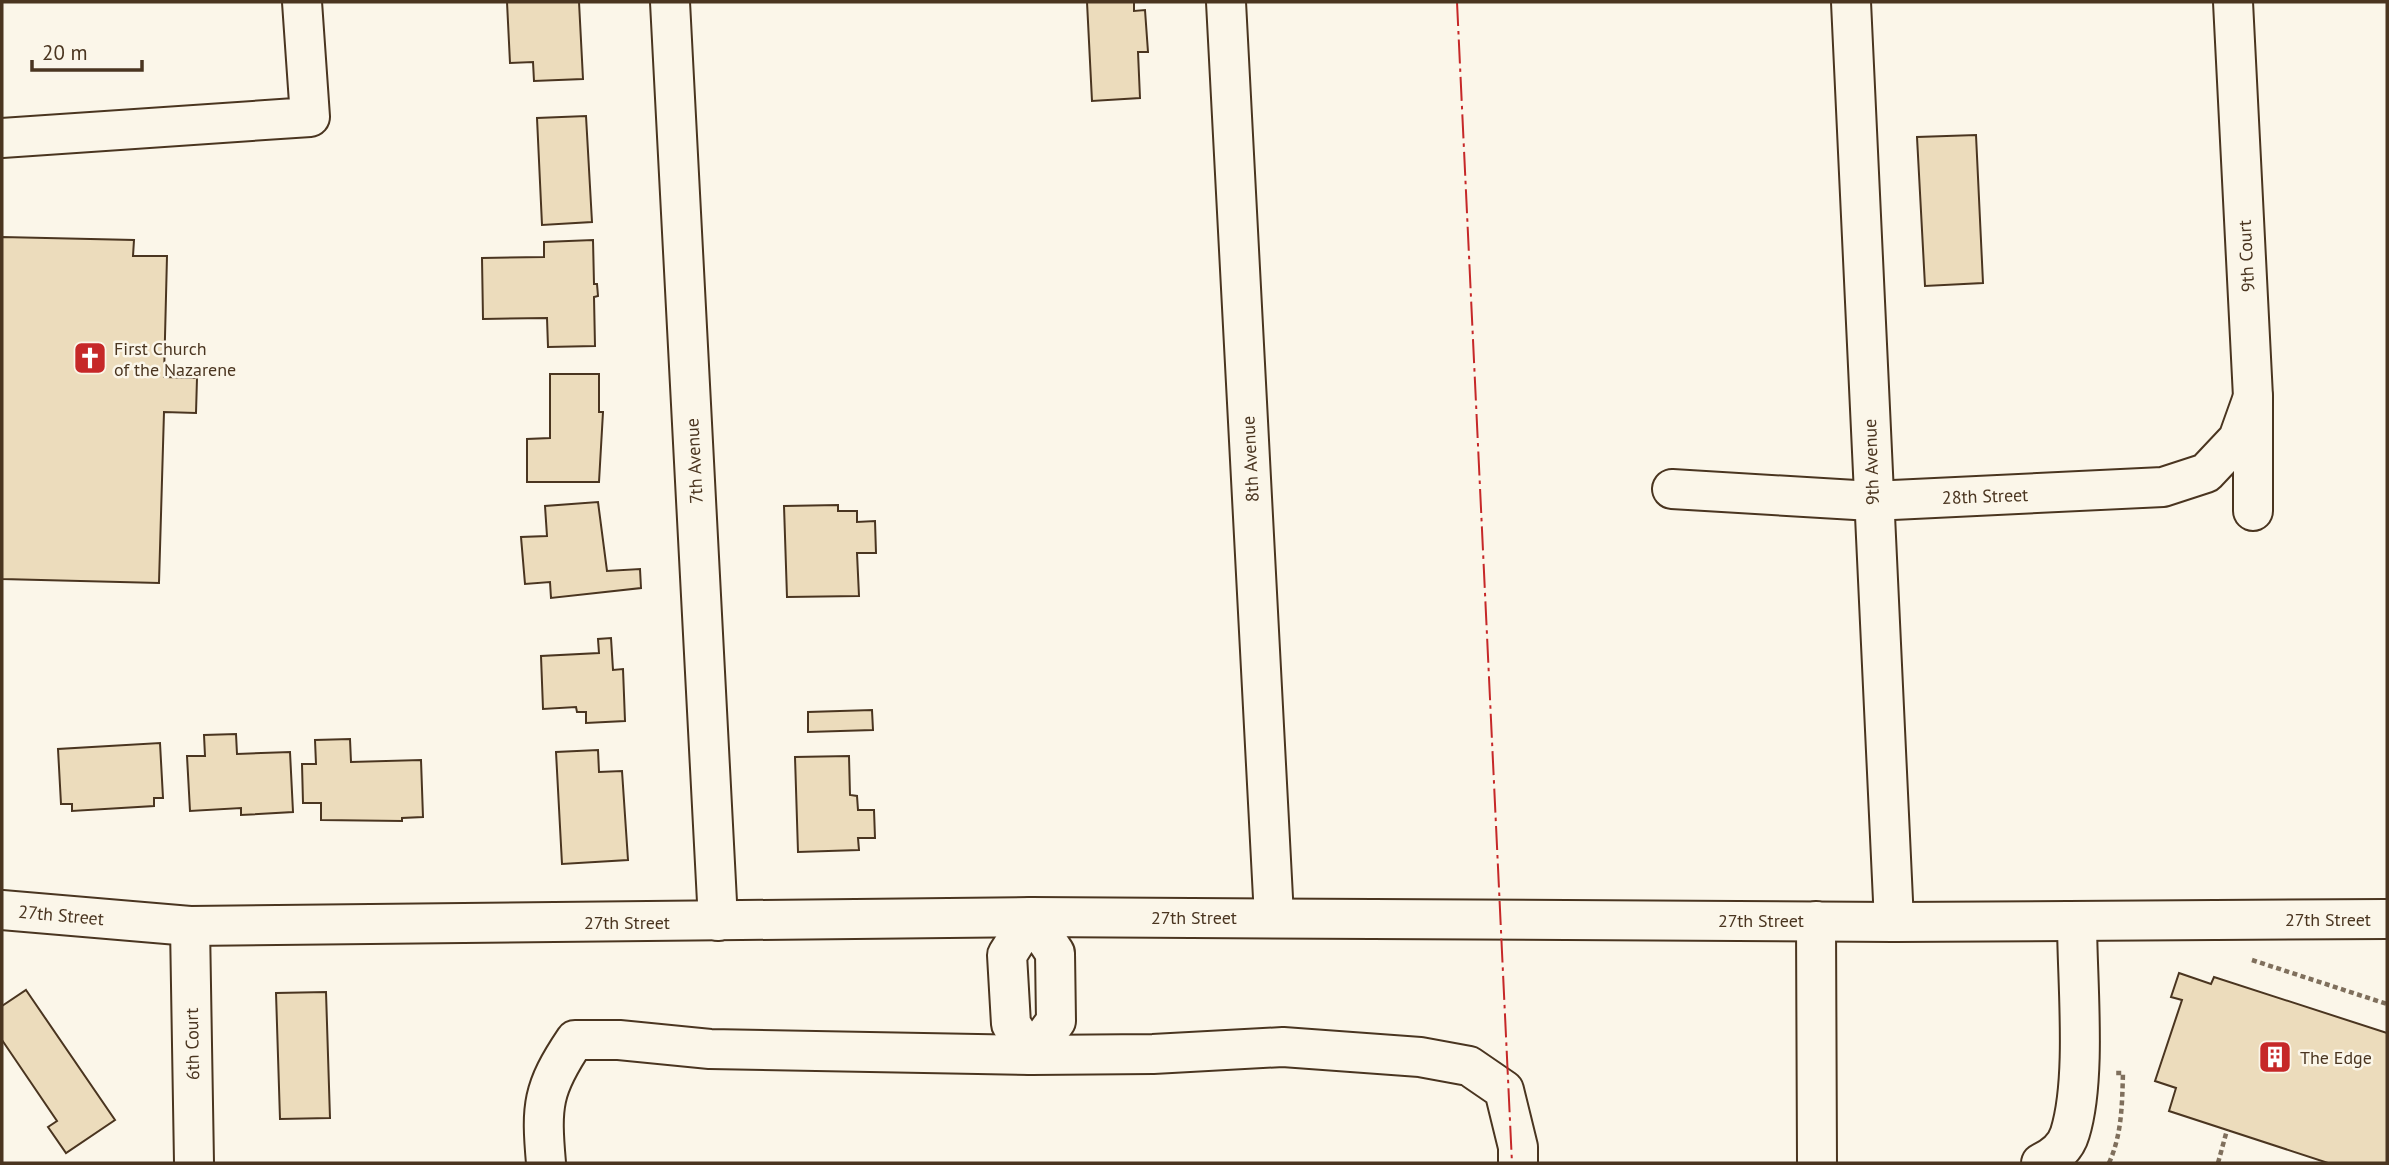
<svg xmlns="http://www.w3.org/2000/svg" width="2389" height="1165" viewBox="0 0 2389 1165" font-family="'PT Sans',sans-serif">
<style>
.building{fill:#ecdcbc;stroke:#4a3520;stroke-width:2}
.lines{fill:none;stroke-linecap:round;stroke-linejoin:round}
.minor-casing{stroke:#4a3520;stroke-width:42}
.path{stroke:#7f6f5c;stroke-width:4.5;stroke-dasharray:5 3.5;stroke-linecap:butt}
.minor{stroke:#fbf6e9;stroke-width:38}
.power{stroke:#c62828;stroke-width:2;stroke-dasharray:24 5 3.5 5;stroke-linecap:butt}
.labels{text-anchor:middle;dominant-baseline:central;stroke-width:5;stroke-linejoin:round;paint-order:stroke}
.street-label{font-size:18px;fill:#4a3520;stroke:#fbf6e9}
.poi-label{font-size:18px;fill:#4a3520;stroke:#fbf6e9;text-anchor:start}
</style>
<rect width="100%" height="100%" fill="#fbf6e9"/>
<!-- building -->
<g class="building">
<polygon points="507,2 579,2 583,79 534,81 533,62 510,63"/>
<polygon points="1087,2 1134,2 1134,11 1145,10 1148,52 1138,52 1140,98 1092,101"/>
<polygon points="586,116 592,222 542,225 537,118"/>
<polygon points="1976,135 1983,283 1925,286 1917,137"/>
<polygon points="2,237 134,240 133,256 167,256 164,377 197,378 196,413 164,412 159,583 2,579"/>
<polygon points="593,240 594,284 597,284 598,296 594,297 595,346 548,347 547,318 483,319 482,258 544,257 544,242"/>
<polygon points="550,374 599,374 599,412 603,412 599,482 527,482 527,439 550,438"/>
<polygon points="598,502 607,571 640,569 641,588 551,598 550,582 525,584 521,537 547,536 545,506"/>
<polygon points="838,505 838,511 857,511 857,522 875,521 876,553 857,553 859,596 787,597 784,506"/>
<polygon points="611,638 613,670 623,669 625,721 586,723 586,712 577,712 576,707 543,709 541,656 599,653 598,639"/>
<polygon points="872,710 873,730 808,732 808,712"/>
<polygon points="236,734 237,754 290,752 293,812 241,815 241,808 190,811 187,756 205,756 204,735"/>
<polygon points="350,739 351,762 421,760 423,817 402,818 402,821 321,820 321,803 303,803 302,764 316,764 315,740"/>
<polygon points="160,743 163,798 154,798 154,806 72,811 72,804 61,804 58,749"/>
<polygon points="598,750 599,772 622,771 628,860 562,864 556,752"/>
<polygon points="849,756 850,795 857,796 858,810 874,810 875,838 858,838 859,850 798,852 795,757"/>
<polygon points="2179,973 2211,984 2214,977 2387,1033 2387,1163 2328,1163 2169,1111 2176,1088 2155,1081 2182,1000 2171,997"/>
<polygon points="26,990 115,1120 66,1153 48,1127 57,1121 2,1040 2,1006"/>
<polygon points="326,992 330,1118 280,1119 276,993"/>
</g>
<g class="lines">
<defs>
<g id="minor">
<polyline points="670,2 718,921"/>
<polyline points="1226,2 1274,917"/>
<polyline points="1851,2 1894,922"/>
<polyline points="2233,2 2253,397 2253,511"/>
<polyline points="2,138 310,117 302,2"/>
<polyline points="1672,489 1872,501 2163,487 2206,473 2238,439 2253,397"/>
<polyline points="2,910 190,926 1031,917 1894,922 2387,919"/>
<polygon points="1031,917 1055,953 1056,1021 1031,1055 1011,1024 1007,955"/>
<polyline points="1816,921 1817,1163"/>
<polyline points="190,926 194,1163"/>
<path d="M546 1163C541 1106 542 1089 575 1040H619L710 1049 1031 1055 1153 1054 1283 1047 1420 1057 1469 1066 1504 1090 1518 1147V1163"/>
<path d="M2041 1163C2054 1157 2066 1147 2070 1133 2087 1078 2077 980 2077 921"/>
</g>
</defs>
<!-- minor casing -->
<use href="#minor" class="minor-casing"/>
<!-- path -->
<g class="path">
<polyline points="2252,960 2387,1004"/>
<path d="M2109 1163C2122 1134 2122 1105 2123 1073H2114"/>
<polyline points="2218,1163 2227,1130"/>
</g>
<!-- minor -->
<use href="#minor" class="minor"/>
<!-- power -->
<polyline class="power" points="1457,2 1512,1163"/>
</g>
<!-- icons -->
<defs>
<symbol id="church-square" viewBox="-11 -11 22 22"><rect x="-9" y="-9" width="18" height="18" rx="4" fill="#c62828" stroke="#fbf6e9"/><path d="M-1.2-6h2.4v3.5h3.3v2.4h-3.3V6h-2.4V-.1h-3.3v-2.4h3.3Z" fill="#fff"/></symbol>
<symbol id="building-square" viewBox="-11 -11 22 22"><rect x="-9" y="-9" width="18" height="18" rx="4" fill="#c62828" stroke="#fbf6e9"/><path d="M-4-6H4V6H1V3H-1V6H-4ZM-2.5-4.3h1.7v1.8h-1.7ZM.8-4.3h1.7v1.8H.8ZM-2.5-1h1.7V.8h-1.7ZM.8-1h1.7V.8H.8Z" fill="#fff"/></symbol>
</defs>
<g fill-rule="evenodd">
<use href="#church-square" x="71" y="339" width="38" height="38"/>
<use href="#building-square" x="2256" y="1038" width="38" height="38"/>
</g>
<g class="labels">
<!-- street labels -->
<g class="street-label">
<text transform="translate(2246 256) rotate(-93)">9th Court</text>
<text transform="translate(1250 459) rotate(-93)">8th Avenue</text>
<text transform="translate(694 461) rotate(-93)">7th Avenue</text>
<text transform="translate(1871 462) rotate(-92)">9th Avenue</text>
<text transform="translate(1985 496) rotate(-2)">28th Street</text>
<text transform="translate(61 915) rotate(5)">27th Street</text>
<text x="1194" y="917">27th Street</text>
<text x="2328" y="919">27th Street</text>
<text x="1761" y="920">27th Street</text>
<text x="627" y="922">27th Street</text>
<text transform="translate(192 1044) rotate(-91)">6th Court</text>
</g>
<!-- poi labels -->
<g class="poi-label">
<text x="114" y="348">First Church<tspan x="114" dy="21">of the Nazarene</tspan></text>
<text x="2300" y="1057">The Edge</text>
</g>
</g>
<!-- border -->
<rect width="2389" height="1165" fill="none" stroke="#4a3520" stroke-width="7"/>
<!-- scale -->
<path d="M32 60v10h110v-10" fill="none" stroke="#4a3520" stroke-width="3.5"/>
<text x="42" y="60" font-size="21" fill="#4a3520" stroke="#fbf6e9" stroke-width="5" paint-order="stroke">20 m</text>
</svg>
